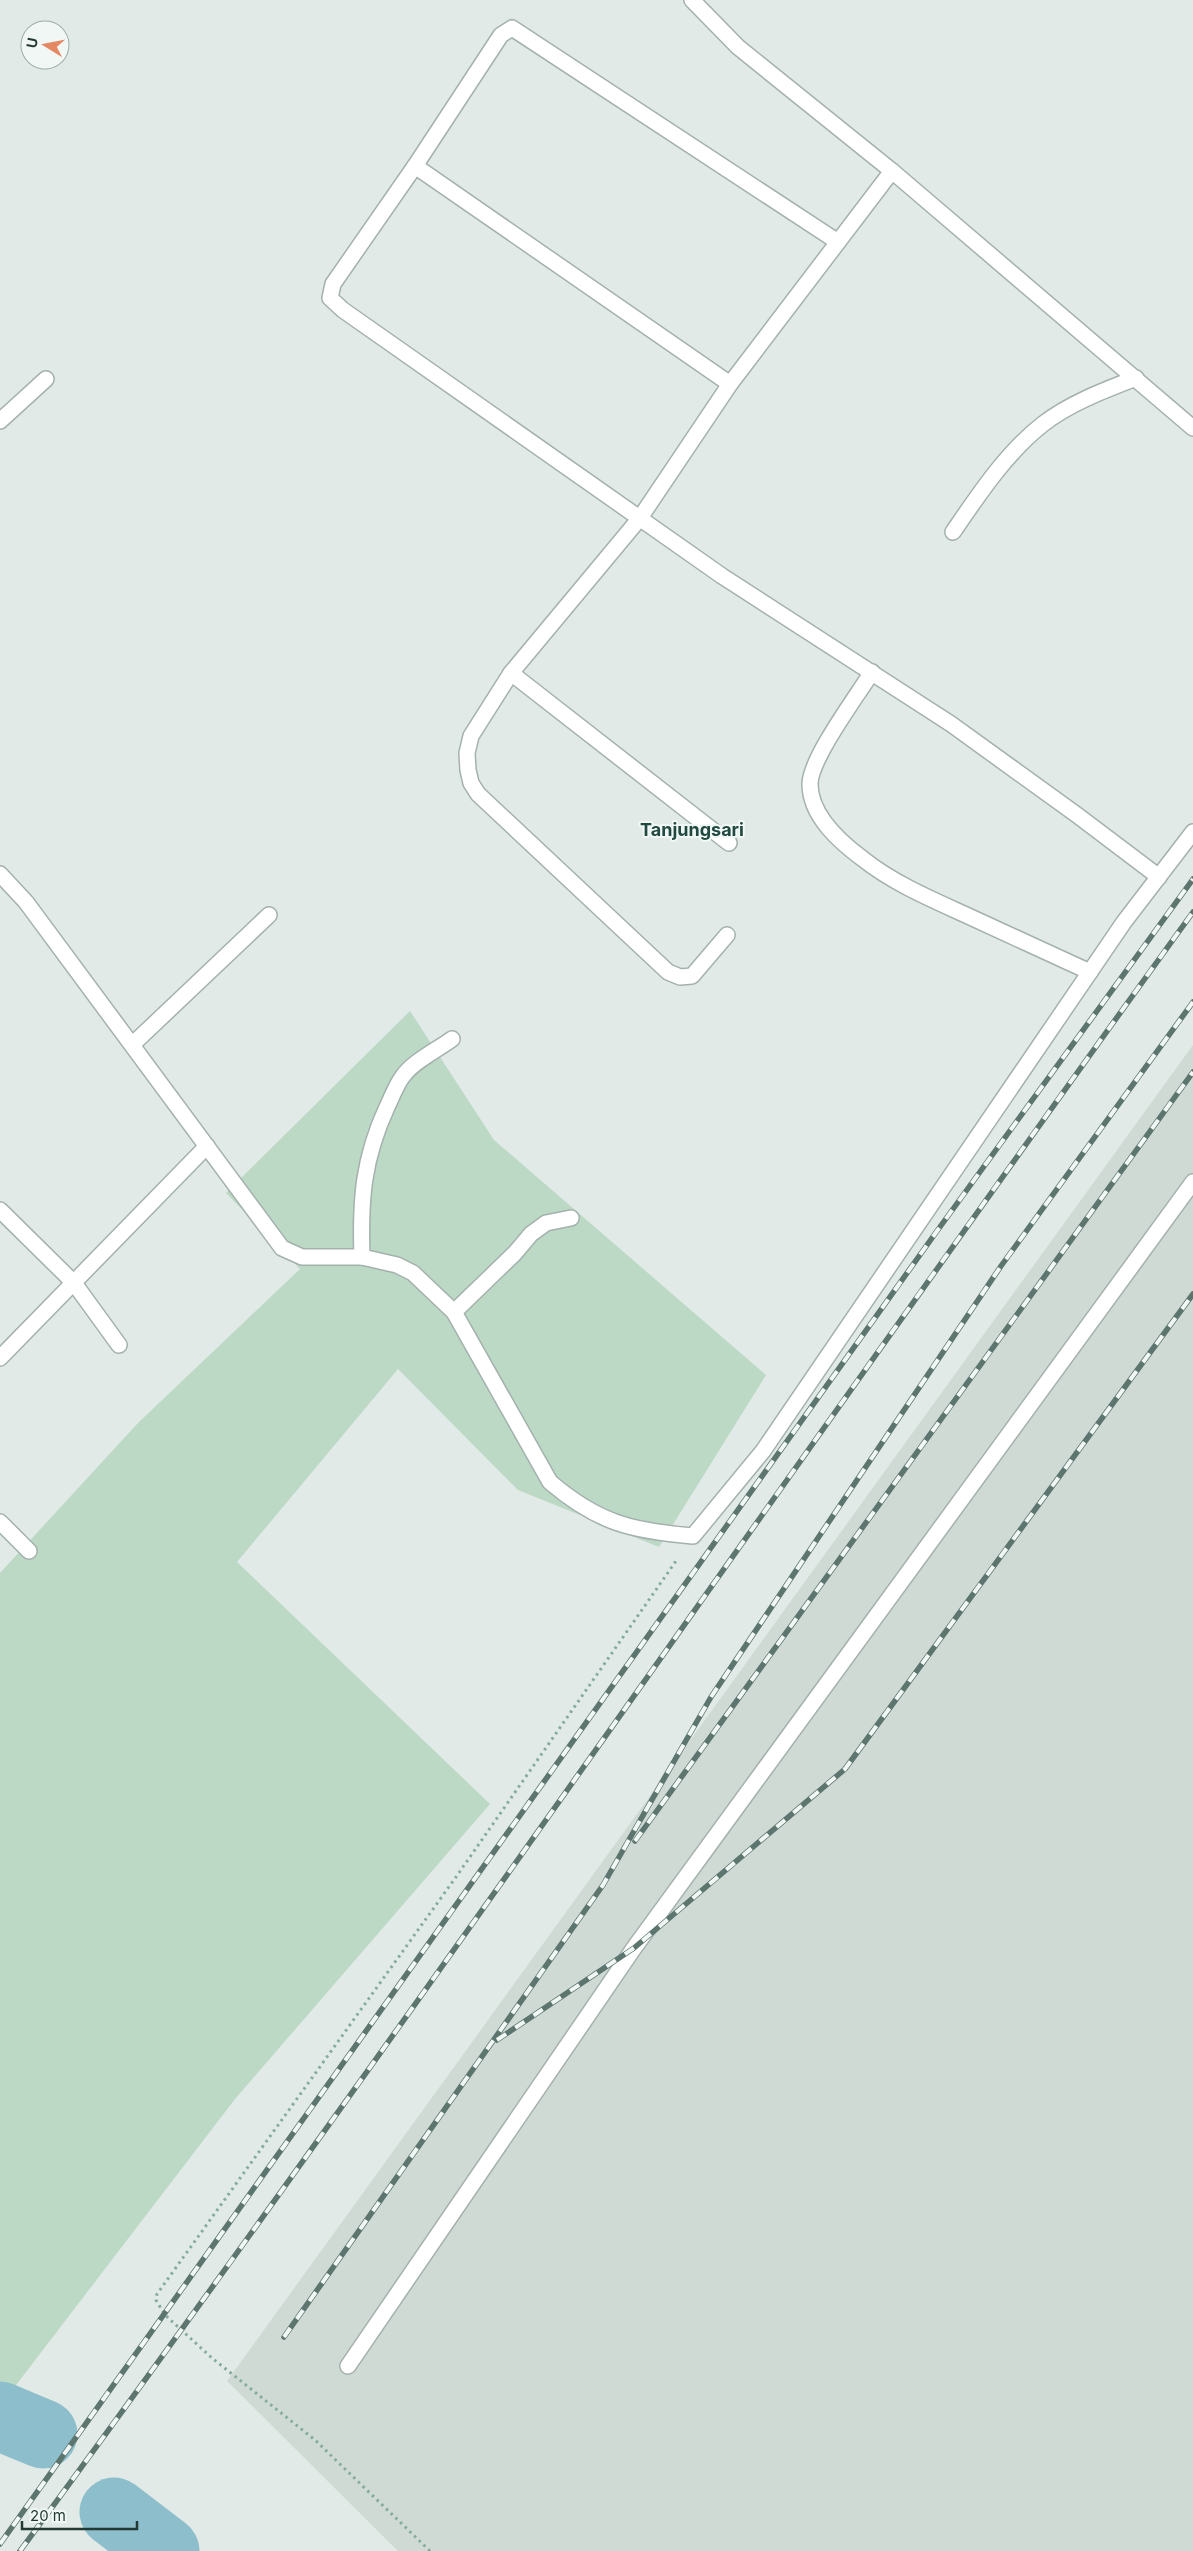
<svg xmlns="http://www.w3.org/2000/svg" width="1193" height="2551" viewBox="0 0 1193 2551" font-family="Inter,sans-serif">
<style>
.built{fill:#cfdad5}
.green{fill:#bbd9c5}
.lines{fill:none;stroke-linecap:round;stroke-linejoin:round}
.river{stroke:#8dbecb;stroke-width:69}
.service-casing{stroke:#a4b1ad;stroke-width:18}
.minor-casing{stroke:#a4b1ad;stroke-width:18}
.path{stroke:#84aba0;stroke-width:3;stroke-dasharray:2.5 4;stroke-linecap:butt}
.service{stroke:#fff;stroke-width:15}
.minor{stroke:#fff;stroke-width:15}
.rail-casing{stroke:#5d756f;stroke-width:5.5}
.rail{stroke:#f1f7f4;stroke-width:4;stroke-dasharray:11;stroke-linecap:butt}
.labels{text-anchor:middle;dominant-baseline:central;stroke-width:4;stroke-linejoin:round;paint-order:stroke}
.quarter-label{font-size:18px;font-weight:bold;fill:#214941;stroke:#f1f7f4}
</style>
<rect width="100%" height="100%" fill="#e1eae6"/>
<!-- built -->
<polygon class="built" points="1193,1045 1193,2551 398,2551 227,2381"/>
<!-- green -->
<polygon class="green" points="410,1011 494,1140 766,1375 659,1547 518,1490 398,1369 237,1562 490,1804 235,2099 0,2406 0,1573 138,1423 300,1269 226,1193"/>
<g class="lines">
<!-- river -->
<g class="river">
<polyline points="0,2416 43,2434"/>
<polyline points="114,2512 165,2551"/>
</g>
<defs>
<g id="service">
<polyline points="454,1312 515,1253 531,1234 546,1223 571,1218"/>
<polyline points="348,2366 634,1948 1193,1182"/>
</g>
<g id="minor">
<polyline points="692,0 738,47 892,171"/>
<polyline points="415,166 730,384 640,518 511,673 471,736 467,753 468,770 471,783 478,794 668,972 680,977 692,976 727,935"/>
<polyline points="838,242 512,28 501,35 415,166 333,284 330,298 343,310 722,576 951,724 1077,815 1159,877"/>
<polyline points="730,384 892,171 1193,428"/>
<polyline points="0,421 46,379"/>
<path d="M953 532C979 494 1007 452 1043 424 1070 403 1105 390 1136 378"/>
<path d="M872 672C857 696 810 759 810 784 810 816 840 842 863 859 893 883 931 899 966 915 1007 934 1049 953 1090 972"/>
<polyline points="511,673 729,843"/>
<path d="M0 874 26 902 282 1248 302 1257H362L397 1265 413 1273 454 1312 550 1482C598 1523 632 1531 693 1536L763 1451 1124 922 1193 832"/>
<polyline points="133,1044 269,915"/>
<polyline points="0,1210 74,1283 119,1345"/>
<path d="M362 1257C360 1200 363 1159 387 1107 392 1097 396 1085 403 1076 414 1061 437 1050 452 1039"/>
<polyline points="0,1358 207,1146"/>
<polyline points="0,1522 29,1551"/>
</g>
</defs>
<!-- service casing -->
<use href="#service" class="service-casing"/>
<!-- minor casing -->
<use href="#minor" class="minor-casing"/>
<!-- path -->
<polyline class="path" points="430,2551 315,2440 212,2358 165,2315 156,2300 157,2294 456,1877 676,1561"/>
<!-- service -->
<use href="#service" class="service"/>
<!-- minor -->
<use href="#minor" class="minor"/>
<defs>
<g id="rail">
<polyline points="635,1841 1193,1072"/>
<polyline points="497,2040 634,1948 845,1769 1193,1294"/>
<polyline points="284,2337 603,1885 711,1697 1001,1266 1193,1002"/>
<polyline points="0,2544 937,1231 1193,879"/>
<path d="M20 2551C418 2010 799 1456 1193 912"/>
</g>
</defs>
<!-- rail casing -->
<use href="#rail" class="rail-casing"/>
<!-- rail -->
<use href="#rail" class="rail"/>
</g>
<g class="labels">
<!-- quarter labels -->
<g class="quarter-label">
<text x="692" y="829">Tanjungsari</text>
</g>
</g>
<!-- north arrow -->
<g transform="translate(45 45) rotate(280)"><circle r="24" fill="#f1f7f4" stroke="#9faba7"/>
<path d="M0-4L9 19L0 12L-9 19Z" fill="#e58964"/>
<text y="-8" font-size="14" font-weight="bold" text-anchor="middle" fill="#233934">U</text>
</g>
<!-- scale -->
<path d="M22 2521v8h115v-8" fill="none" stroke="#233934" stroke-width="2.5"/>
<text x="30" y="2521" font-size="15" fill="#233934" stroke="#f1f7f4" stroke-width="4" paint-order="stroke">20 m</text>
</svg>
